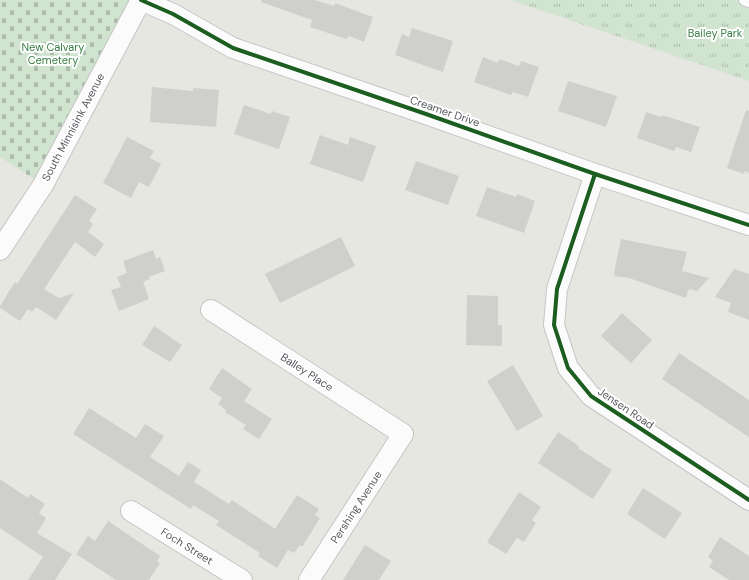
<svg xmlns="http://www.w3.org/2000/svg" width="749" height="580" viewBox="0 0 749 580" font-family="'DM Sans',sans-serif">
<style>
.grass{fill:url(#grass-tufts)}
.cemetery{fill:url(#cemetery-stones)}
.building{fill:#cfcfcc}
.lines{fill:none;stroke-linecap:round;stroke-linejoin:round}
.service-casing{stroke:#c5c5c4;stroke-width:12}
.minor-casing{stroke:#c5c5c4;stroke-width:22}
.service{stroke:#fbfbfb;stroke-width:10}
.minor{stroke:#fbfbfb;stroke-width:20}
.rail{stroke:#e1e2e1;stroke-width:3;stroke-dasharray:1 5;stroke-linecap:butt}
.cycleway-casing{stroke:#fff;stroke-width:6}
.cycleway{stroke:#1b5e20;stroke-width:4}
.labels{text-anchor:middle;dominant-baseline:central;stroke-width:4;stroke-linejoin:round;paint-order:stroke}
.park-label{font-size:11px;fill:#387e45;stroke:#fff}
.street-label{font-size:11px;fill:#585a60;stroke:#fff}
</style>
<defs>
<pattern id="grass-tufts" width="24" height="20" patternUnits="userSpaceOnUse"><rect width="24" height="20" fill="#d0e4d0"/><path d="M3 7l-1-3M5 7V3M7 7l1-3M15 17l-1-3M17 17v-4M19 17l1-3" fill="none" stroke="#acbcac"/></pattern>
<pattern id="cemetery-stones" width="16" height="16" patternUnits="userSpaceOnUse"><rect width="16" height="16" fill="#d0e4d0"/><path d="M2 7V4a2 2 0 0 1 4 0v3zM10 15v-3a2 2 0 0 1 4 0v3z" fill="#acbcac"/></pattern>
</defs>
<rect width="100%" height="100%" fill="#e7e7e2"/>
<!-- grass -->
<polygon class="grass" points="510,0 744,0 749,2 749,81"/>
<!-- cemetery -->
<polygon class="cemetery" points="0,0 141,0 43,185 0,157"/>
<!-- building -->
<g class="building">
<polygon points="262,0 315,0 334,6 335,3 373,17 364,42 349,36 346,39 310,27 312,20 261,2"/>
<polygon points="412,28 453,41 443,72 395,55 402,34 409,37"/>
<polygon points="483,57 498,63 499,59 519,66 521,61 539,67 528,97 513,92 511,95 474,82"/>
<polygon points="568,81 617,96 606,127 558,111"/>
<polygon points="152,87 193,91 193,88 219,90 216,127 150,122"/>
<polygon points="244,105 271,114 272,111 290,117 279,149 234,134"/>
<polygon points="746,110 749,111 749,173 745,171 744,174 727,168"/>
<polygon points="646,112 661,117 662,115 700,127 691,152 676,147 674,151 637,138"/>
<polygon points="320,135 348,145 350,137 376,146 363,182 310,164"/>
<polygon points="127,137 154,151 150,158 161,164 149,187 139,182 131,198 103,183"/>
<polygon points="416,161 459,176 448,205 405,190"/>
<polygon points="487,187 516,197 517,194 535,201 524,233 476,216"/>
<polygon points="75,195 97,209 89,221 93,224 88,232 104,244 95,257 75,242 44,289 59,298 74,293 56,320 36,307 32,312 28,309 20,321 0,308 0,306 15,282 17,284"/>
<polygon points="341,237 355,266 280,303 265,274"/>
<polygon points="621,239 687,252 682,271 709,278 697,291 690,289 688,291 686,298 629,278 615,276 614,273"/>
<polygon points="153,250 156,259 160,257 165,271 149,277 150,279 143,282 149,299 119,311 111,290 121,287 117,277 127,273 123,261"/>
<polygon points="734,269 749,274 749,320 728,312 731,303 715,297"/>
<polygon points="467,295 498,296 498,325 502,325 502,346 466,345"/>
<polygon points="622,313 652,340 631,363 601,336"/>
<polygon points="154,326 182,345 170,362 142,345"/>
<polygon points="679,353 749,400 749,437 662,379"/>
<polygon points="513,365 543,416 517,431 487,381"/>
<polygon points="222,368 252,389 244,401 272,419 259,439 243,429 246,425 225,412 226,410 218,404 222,398 209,389"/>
<polygon points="89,408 136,438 145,424 164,436 150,457 179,476 188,462 201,470 194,482 229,504 232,500 275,529 297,495 319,509 315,515 320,518 302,547 300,545 294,553 288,550 277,568 258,556 260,553 216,525 219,521 193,505 191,509 73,434"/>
<polygon points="558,432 579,446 578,448 612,470 593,499 538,463"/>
<polygon points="0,479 28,498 30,494 45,504 39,513 46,518 37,533 72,554 55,580 28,580 43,557 0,528"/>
<polygon points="643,488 682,513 665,539 627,514"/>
<polygon points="519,492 541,507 532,520 536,523 524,542 517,538 506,554 487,542"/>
<polygon points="108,521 160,556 157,561 160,563 149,580 116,580 76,554 88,536 95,541"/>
<polygon points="720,537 749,556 749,580 729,580 709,567 713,561 708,557"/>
<polygon points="365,545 391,561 379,580 343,580"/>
</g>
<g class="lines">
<defs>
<polyline id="service" points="744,0 749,2"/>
<g id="minor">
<polyline points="141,0 173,14 233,48 426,114 595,174 749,225"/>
<polyline points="595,174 557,289 554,325 568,368 591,396 749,500"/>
<polyline points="0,250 43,185 141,0"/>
<polyline points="211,310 403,434 309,580"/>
<polyline points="131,511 242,580"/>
</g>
</defs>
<!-- service casing -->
<use href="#service" class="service-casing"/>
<!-- minor casing -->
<use href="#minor" class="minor-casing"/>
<!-- service -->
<use href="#service" class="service"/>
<!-- minor -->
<use href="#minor" class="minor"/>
<!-- rail -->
<polyline class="rail" points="510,0 749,81"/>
<defs>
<g id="cycleway">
<polyline points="141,0 173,14 233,48 426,114 595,174 749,225"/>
<polyline points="595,174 557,289 554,325 568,368 591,396 749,500"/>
</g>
</defs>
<!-- cycleway casing -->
<use href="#cycleway" class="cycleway-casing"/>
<!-- cycleway -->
<use href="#cycleway" class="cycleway"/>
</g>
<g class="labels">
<!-- park labels -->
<g class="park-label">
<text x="715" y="33">Bailey Park</text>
<text x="53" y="47">New Calvary<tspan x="53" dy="13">Cemetery</tspan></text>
</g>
<!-- street labels -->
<g class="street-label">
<text transform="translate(445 111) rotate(19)">Creamer Drive</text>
<text transform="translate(73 127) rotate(-62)">South Minnisink Avenue</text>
<text transform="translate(307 372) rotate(33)">Balley Place</text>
<text transform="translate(626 408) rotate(34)">Jensen Road</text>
<text transform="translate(356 507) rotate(-57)">Pershing Avenue</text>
<text transform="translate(187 546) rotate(32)">Foch Street</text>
</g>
</g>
</svg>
